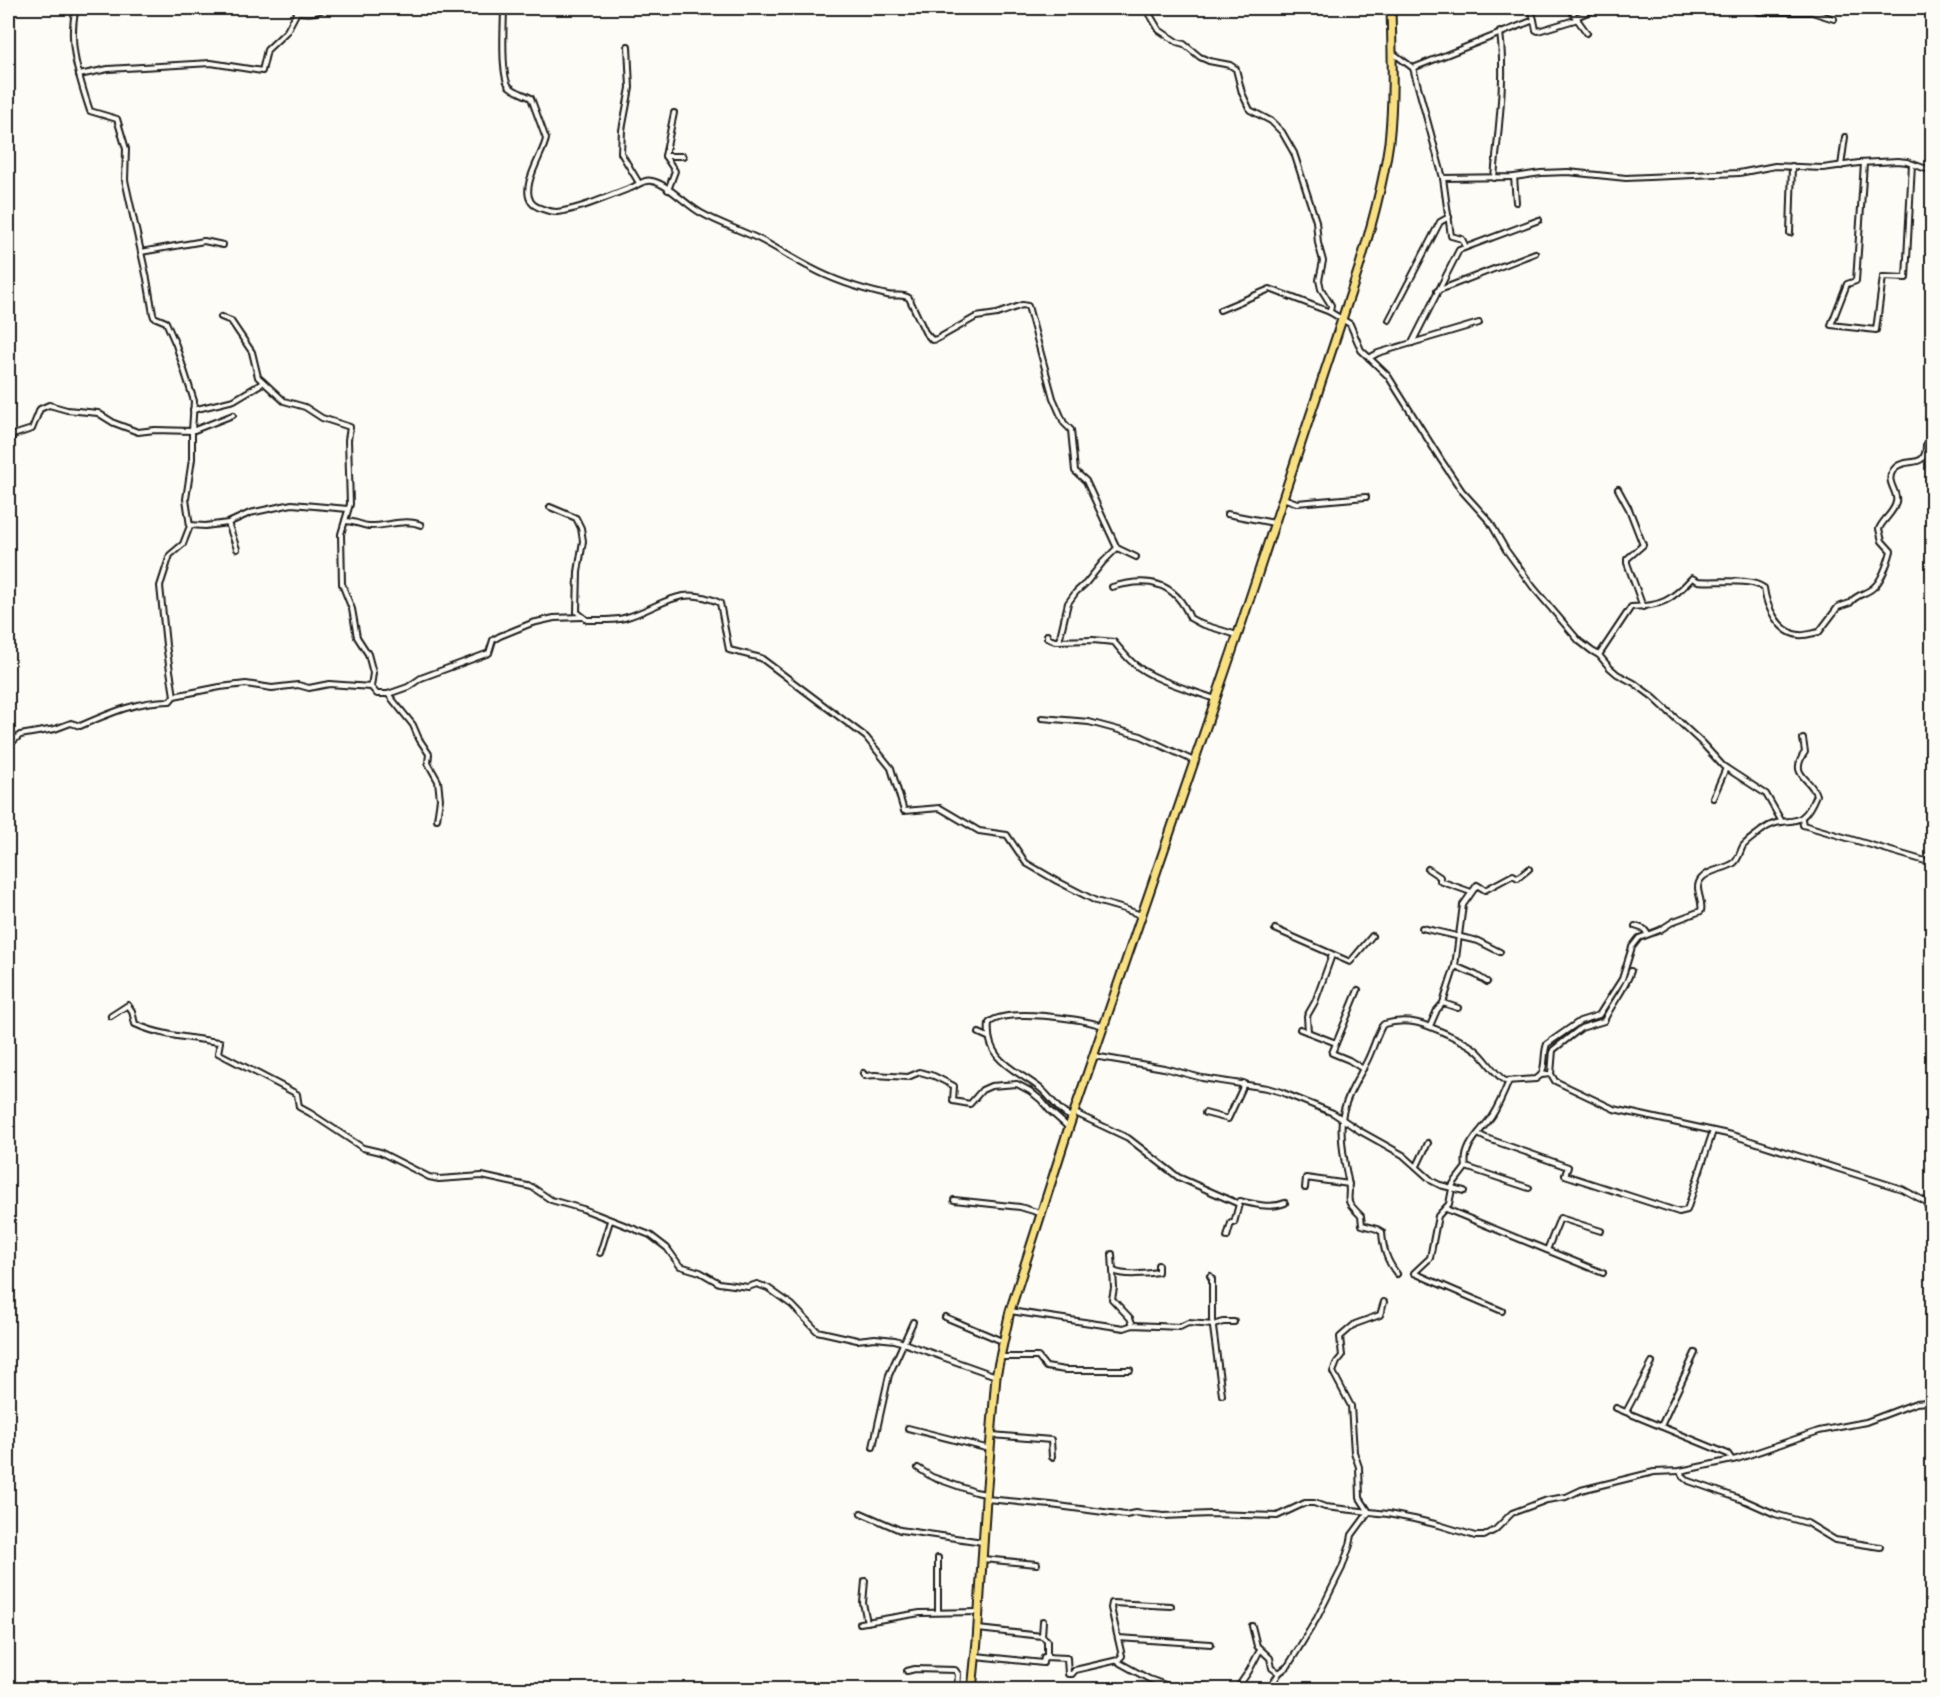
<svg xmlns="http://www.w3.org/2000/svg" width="1940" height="1697" viewBox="0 0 1940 1697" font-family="Itim,sans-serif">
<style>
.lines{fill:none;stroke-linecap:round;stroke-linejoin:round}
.street-casing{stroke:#1c1c1c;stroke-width:8}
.highway-casing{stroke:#1c1c1c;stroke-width:11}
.street{stroke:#fdfcf7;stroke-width:4}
.highway{stroke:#f9e181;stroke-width:7}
</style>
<rect width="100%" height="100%" fill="#fdfcf7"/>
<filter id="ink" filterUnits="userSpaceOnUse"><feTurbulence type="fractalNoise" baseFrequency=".0167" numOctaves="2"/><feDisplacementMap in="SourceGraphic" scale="12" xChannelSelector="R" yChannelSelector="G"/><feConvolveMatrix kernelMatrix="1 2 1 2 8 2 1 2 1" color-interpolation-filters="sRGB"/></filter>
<g filter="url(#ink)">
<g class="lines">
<defs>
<g id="street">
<path d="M76 8C67 43 79 77 90 111L117 119 126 149 125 180 147 279 153 314 154 317 166 322 176 345 194 401 192 431V459L186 499 190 526 183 544 170 555 160 586 166 645 174 696 220 687 246 684 272 688 298 685 309 688 329 684 371 687 377 694H388L408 687 421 678 489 653 493 640 500 636 532 623 554 618 582 617"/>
<path d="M504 8C504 22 500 79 510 87 516 92 524 94 531 98L546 139C543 155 519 187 532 203 536 208 551 212 557 212 582 209 608 196 631 188 638 185 644 179 652 181 668 184 686 205 701 213 719 223 740 230 759 239 777 248 793 259 811 268 835 281 861 289 887 295 895 297 902 293 909 298L925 332 932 340 937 339 976 317 997 314 1022 305 1028 306 1053 398 1064 423 1071 430 1075 471 1086 481 1117 548 1103 562 1086 583 1076 592 1068 603 1059 641"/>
<polyline points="1146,8 1159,30 1177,42 1184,44 1200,57 1209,61 1230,65 1236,69 1242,93 1250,110 1271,121 1282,132 1294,153 1316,221 1318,243 1323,261 1319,280 1321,289 1331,305 1330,312"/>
<polyline points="1531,8 1534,20"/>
<polyline points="1569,8 1587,33"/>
<polyline points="1755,8 1755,10 1759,12 1812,12 1834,19"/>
<polyline points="1576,17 1598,8"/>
<polyline points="628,46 630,88 622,130 621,153 639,183"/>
<polyline points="1393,53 1413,68 1443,178 1451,236 1462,239 1466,247"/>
<polyline points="1413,68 1534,20 1536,30 1538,31 1578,19"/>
<path d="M79 75 108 69 211 63 262 71 267 50 287 31 297 12C307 13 316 14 325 8"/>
<polyline points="665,156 683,156"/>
<polyline points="1864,163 1856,281 1847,284 1831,325 1876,330 1883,277 1906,278 1912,164"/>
<polyline points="1841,166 1845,137"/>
<polyline points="1514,177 1516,202"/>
<polyline points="1443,178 1514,177 1541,173 1568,172 1626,178 1739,173 1775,166 1823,168 1859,163 1898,161 1907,162 1932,171"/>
<path d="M1494 178C1498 130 1506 80 1500 32"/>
<polyline points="668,190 675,171 665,156 674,113"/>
<polyline points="1790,233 1792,166"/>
<polyline points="141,252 204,241 223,245"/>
<polyline points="1437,291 1535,253"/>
<polyline points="1220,310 1270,289 1330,312 1350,324 1361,350 1388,376 1441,460 1462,491 1490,522 1506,550 1533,587 1579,641 1592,651 1599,655 1609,667 1617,674 1634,683 1653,697 1702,743 1723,766 1766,794 1782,822"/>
<polyline points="221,317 231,321 252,352 258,377 284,401 305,407 322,418 350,427 348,440 350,504 341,534 342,584 352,609 357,637 368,654 373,673 371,687"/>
<polyline points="1389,320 1440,222 1449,217"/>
<polyline points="1412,343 1459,250 1539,220"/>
<polyline points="1369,358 1378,353 1479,323"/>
<polyline points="193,410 234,400 261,384 262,381"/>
<polyline points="8,445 13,435 32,429 40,409 49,405 67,410 98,413 114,423 138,432 155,430 192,431 233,415"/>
<polyline points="1618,489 1629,509 1643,545 1627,559 1627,563 1643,607"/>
<polyline points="1283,498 1297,503 1366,497"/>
<path d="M550 507 576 518 581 528 583 541 578 572 577 612 587 620C599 620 612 621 624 618 661 608 679 583 720 603L729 650 761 658 866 737 891 768 904 811 940 808 979 831 1007 835 1026 863 1057 881 1096 901 1124 909 1141 915"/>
<polyline points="1227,514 1274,523"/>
<path d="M345 521C355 521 360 525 368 526 386 527 405 518 421 525"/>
<polyline points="228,523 237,549"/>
<polyline points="190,525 205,526 228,523 250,513 292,504 348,509"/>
<polyline points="1117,548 1136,557"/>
<path d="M1112 587C1148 577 1175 581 1190 618L1201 624 1237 635"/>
<path d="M1047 635V638L1055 641 1093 640 1114 642C1120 649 1126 657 1133 663 1152 680 1191 690 1215 699"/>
<path d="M1599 655 1631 607C1662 606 1671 601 1692 578L1698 581C1717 583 1749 577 1764 588 1766 606 1779 633 1799 635 1805 636 1813 633 1819 632L1838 607 1850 603C1856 594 1867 594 1874 587 1883 579 1888 562 1891 551L1882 541 1879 529C1883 519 1894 513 1896 502 1899 490 1882 481 1896 467 1908 457 1926 470 1926 445L1932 438"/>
<polyline points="388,694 413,725 419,739 429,754 428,763 438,781 440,799 437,819"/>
<polyline points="1042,718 1089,722 1141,736 1194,761"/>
<path d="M8 746 20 735 55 729 71 723 80 726C110 713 137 701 170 701L174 696"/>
<polyline points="1713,798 1726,768"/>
<polyline points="1802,819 1803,825 1932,863"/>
<polyline points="1428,869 1440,877 1440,881 1471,892"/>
<polyline points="1635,926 1644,929 1647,933"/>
<polyline points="1422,928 1478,941 1500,952"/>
<polyline points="1275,929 1350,962 1372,936"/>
<polyline points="1455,966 1476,975 1487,982"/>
<path d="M1631 971C1625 990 1612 1003 1604 1021L1581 1028 1553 1050 1551 1074 1555 1081 1614 1109 1732 1135 1902 1189 1926 1202 1932 1219"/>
<polyline points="1358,990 1332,1053 1349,1060 1363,1069"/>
<polyline points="1443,1003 1458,1008"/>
<path d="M111 1016 128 1005 132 1011 135 1024C161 1036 192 1038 220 1042L218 1053 297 1094 299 1107 310 1113 363 1148 380 1152 429 1177 439 1179 482 1176 532 1187 551 1200 583 1209 650 1235 667 1248 680 1266 700 1272 719 1283 748 1287 757 1284 768 1288 792 1305 817 1331 857 1340 875 1338 895 1340 996 1376"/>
<polyline points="1430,1026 1437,1010 1443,1003 1455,966 1463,905 1477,885 1485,890 1513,875 1518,878 1529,869"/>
<polyline points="1300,1029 1336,1043"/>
<polyline points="1308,1032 1307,1016 1315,1002 1332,955"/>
<polyline points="979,1033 988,1037"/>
<polyline points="1094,1056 1164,1068 1202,1078 1267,1088 1281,1092 1333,1113 1360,1131 1403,1155 1432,1181 1440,1185 1464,1191"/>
<polyline points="863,1073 865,1076 875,1075 908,1077 920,1072 934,1076 954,1086 953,1101 970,1104 982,1090 991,1086 1017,1084 1030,1091 1041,1100 1050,1111 1068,1127"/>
<path d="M1541 1075C1546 1066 1543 1054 1547 1044L1580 1021 1599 1015 1622 979 1632 947 1639 938 1660 930 1674 921 1701 911C1704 900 1693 889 1701 879 1709 869 1724 870 1734 863 1739 859 1740 851 1743 846 1748 840 1755 836 1761 831 1788 810 1799 837 1816 795 1811 777 1788 776 1805 752L1803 739"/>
<path d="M1075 1113 1128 1138 1178 1177 1239 1204 1240 1201C1254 1204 1271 1209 1285 1203"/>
<polyline points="1205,1113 1228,1119 1242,1089 1243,1083"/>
<path d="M1071 1117C1057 1111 1052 1098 1041 1089 1016 1069 985 1062 989 1023 1006 1007 1081 1019 1104 1026"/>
<polyline points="1478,1134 1486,1138 1568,1167 1565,1175 1679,1212 1687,1210 1713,1131"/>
<polyline points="1417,1166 1428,1143"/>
<polyline points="1466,1167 1529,1188"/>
<polyline points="1305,1188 1306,1178 1349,1184"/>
<polyline points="954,1200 1020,1207 1040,1213"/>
<polyline points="1446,1209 1603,1273"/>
<polyline points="1227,1237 1231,1223 1234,1223 1239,1204"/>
<polyline points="1547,1250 1560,1218 1601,1231"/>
<polyline points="600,1253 610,1221"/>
<polyline points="1112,1254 1114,1288 1112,1299 1130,1318 1133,1325"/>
<path d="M1114 1271C1123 1276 1147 1274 1158 1272V1265"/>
<path d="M1397 1274C1387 1261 1383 1249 1382 1232L1377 1229 1362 1225 1361 1216C1341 1196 1352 1203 1348 1180 1344 1161 1340 1140 1342 1120 1344 1099 1358 1079 1367 1061 1373 1049 1376 1037 1382 1026L1384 1024C1409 1017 1425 1024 1447 1034 1457 1039 1468 1043 1476 1050 1487 1059 1493 1073 1505 1081L1536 1079 1541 1075 1551 1074"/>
<polyline points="1210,1276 1212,1279 1212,1320 1222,1395"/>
<polyline points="1010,1311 1124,1328 1133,1325 1180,1327 1188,1323 1214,1325 1223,1322 1234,1322"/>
<path d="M1502 1311 1414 1273 1430 1258 1438 1216 1449 1204 1453 1184 1466 1167C1462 1146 1481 1132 1492 1116 1499 1105 1504 1093 1509 1081"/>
<polyline points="945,1317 1002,1341"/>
<polyline points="1000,1357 1038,1357 1046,1367 1065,1370 1130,1370"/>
<polyline points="1616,1408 1728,1454 1732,1460"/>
<polyline points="1626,1412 1652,1363"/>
<polyline points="1661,1426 1695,1353"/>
<polyline points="908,1428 990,1449"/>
<polyline points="992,1435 1051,1440 1052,1457"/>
<polyline points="873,1447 889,1375 913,1322"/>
<polyline points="918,1468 932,1477 975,1492 986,1494"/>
<polyline points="1680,1471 1682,1475 1689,1481 1746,1501 1775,1514 1807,1523 1835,1540 1880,1547"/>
<polyline points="986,1499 1051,1505 1126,1515 1135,1513 1164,1516 1210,1514 1277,1516 1305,1503 1314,1503 1325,1507 1388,1514 1414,1519 1439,1525 1475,1536 1484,1536 1495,1530 1512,1513 1547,1500 1566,1497 1581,1490 1654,1472 1680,1471 1737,1459 1819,1431 1866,1422 1916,1403 1927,1402 1932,1404"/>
<polyline points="861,1513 900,1530 983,1542"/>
<polyline points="938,1558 938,1611"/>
<polyline points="983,1559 1037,1564"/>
<polyline points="865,1581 863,1603 867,1622"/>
<polyline points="860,1623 920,1613 979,1612"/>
<polyline points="1252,1626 1257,1646 1270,1658 1272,1668 1279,1673"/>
<polyline points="978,1629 1042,1636 1043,1621"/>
<polyline points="1042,1636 1047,1640 1047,1657"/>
<polyline points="1118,1638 1211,1644"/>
<polyline points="976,1656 1043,1663 1044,1657 1067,1658 1068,1674 1072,1674 1075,1670 1118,1660 1122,1656 1111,1608 1112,1603 1171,1606"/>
<polyline points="1118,1660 1120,1663 1149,1679 1168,1686 1201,1686 1218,1690"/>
<polyline points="907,1671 915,1669 955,1670 958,1674 957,1690"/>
<polyline points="1236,1690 1249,1671 1260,1650"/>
<polyline points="1269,1690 1279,1673 1288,1666 1317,1618 1342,1568 1350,1545 1352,1535 1369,1512 1360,1498 1359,1467 1354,1452 1351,1406 1333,1372 1337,1362 1342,1356 1340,1337 1355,1324 1380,1315 1384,1302"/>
</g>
<path id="highway" d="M972 1690 977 1641 986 1499 996 1376 1010 1311 1068 1130 1242 622 1359 268C1371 227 1383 185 1389 142 1394 97 1392 52 1391 8"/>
</defs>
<!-- street casing -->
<use href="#street" class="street-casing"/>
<!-- highway casing -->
<use href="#highway" class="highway-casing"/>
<!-- street -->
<use href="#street" class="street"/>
<!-- highway -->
<use href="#highway" class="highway"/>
</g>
</g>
<!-- margin -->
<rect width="1940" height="1697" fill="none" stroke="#fdfcf7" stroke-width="30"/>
<rect x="15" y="15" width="1910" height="1667" fill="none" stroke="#1c1c1c" stroke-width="2" filter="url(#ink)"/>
</svg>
